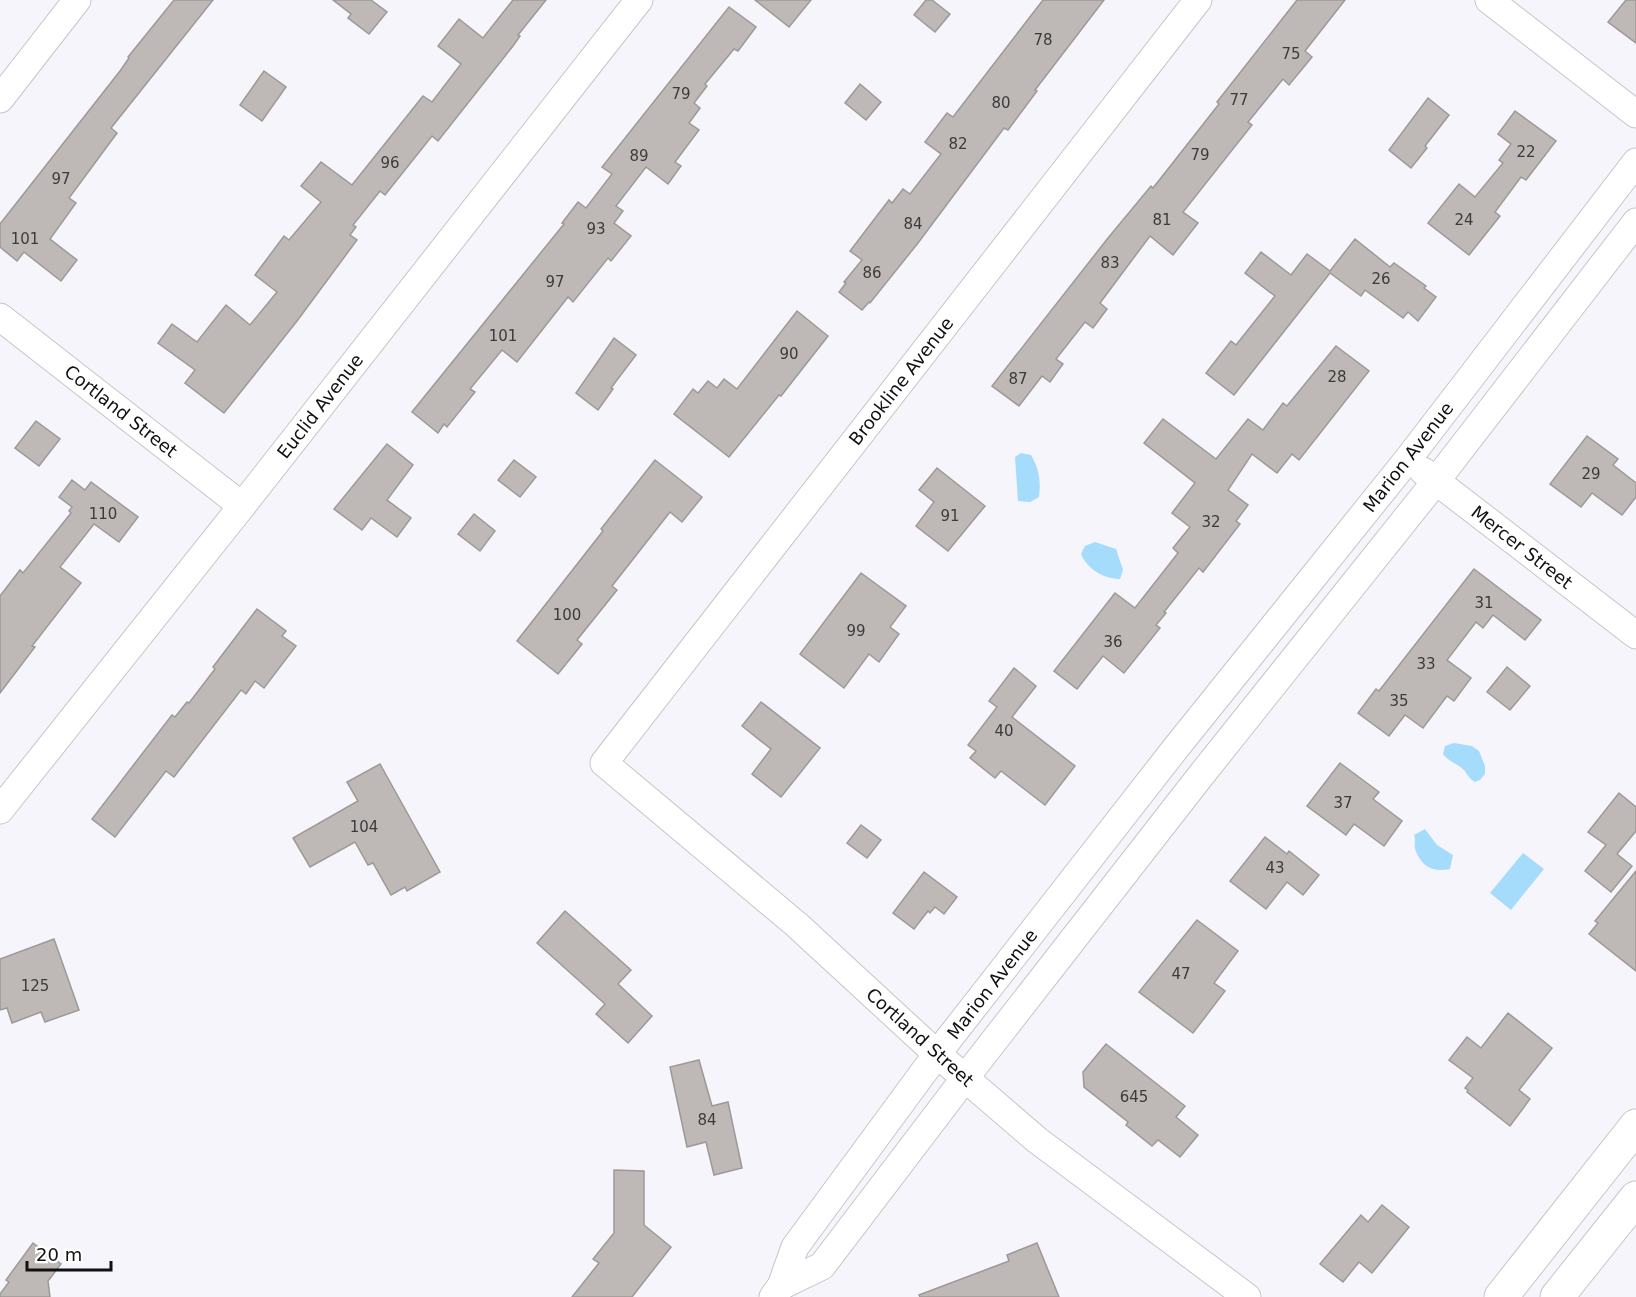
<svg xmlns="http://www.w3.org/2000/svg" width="1636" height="1297" viewBox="0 0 1636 1297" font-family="'DejaVu Sans',sans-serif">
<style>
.water{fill:#a6dcfb}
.building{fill:#beb9b6;stroke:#9e9997;stroke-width:1.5}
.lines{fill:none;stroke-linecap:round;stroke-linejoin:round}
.minor-casing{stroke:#c5c5ca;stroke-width:29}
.tertiary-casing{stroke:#c5c5ca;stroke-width:35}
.minor{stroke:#fff;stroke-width:27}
.tertiary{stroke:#fff;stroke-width:33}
.labels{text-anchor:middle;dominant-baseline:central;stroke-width:4.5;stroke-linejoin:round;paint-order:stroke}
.number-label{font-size:15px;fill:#3c3b3c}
.street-label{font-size:18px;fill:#111113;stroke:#fff}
</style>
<rect width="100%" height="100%" fill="#f5f5fb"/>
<!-- water -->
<g class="water">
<path d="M1021 453 1031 455C1039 468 1041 482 1039 497L1030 502 1018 501 1015 457Z"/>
<path d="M1095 542 1116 549 1123 570 1120 579C1104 579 1087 569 1081 554L1085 546Z"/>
<path d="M1454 743 1472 746 1479 751 1485 766V774L1480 780 1475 782C1469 779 1468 775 1464 770 1458 764 1449 762 1443 754L1445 746Z"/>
<path d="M1425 829 1437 845 1453 855 1450 869C1432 873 1421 866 1415 849 1414 844 1416 840 1414 835Z"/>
<polygon points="1523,853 1544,869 1511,910 1490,893"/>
</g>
<!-- building -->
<g class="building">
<polygon points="174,0 213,0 111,128 117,133 69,198 76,203 50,239 77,260 61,281 24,252 17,261 0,247 0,224 120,71 129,58 128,57"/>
<polygon points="333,0 371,0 387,12 369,34 348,18 351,14"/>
<polygon points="513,0 546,0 518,35 520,36 513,46 438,141 432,136 385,195 380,191 353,225 356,227 350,235 357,240 297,321 224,413 185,383 195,370 158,343 172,324 197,342 226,305 250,325 277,292 255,275 284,236 289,240 321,202 301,186 321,162 352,185 423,96 432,102 461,64 438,46 459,19 483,38"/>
<polygon points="755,0 811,0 789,27"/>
<polygon points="926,0 932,0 950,14 935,32 914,15"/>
<polygon points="1043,0 1104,0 1035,90 1037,91 1008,130 1004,128 918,243 870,303 869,302 862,310 839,292 846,283 844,282 862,260 850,251 889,200 892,203 903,189 910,194 941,154 925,142 947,113 953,117"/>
<polygon points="1297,0 1345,0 1305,51 1312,57 1289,85 1283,79 1248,122 1252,125 1183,212 1198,223 1173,255 1150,236 1100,303 1107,309 1093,328 1085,322 1056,359 1063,364 1050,382 1042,376 1019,406 992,386 1108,238 1151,186 1153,188 1219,104 1217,102"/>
<polygon points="1626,0 1636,0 1636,43 1608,22"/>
<polygon points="729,7 756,27 738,51 734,49 705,84 707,86 694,103 700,108 689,123 699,130 675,162 681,166 668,184 646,167 616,206 623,211 614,223 631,236 611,261 608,258 573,302 568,297 517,362 502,350 470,389 475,392 447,427 444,424 438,433 412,412 564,224 562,223 578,202 586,208 612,174 602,167"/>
<polygon points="264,71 286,87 262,121 240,105"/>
<polygon points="860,84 881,102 866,120 845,103"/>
<polygon points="1428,98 1449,115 1425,146 1427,148 1411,168 1389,150"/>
<polygon points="1515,111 1556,141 1526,180 1521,177 1495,212 1500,216 1469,255 1428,223 1459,184 1475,197 1503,163 1499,160 1511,144 1498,134"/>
<polygon points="1355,239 1390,267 1394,263 1426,286 1424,288 1436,297 1418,321 1408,312 1403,318 1365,290 1361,296 1330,273 1234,395 1206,373 1231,341 1236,345 1275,296 1245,273 1261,252 1291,275 1307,254 1330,271"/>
<polygon points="797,311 828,336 781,396 779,395 729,457 674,414 693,389 698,393 708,381 717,388 724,379 737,389"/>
<polygon points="614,338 636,355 611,388 613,389 598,410 576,393"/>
<polygon points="1336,346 1369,371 1299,460 1292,454 1277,473 1252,454 1228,490 1248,505 1236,521 1240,524 1203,572 1199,568 1164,612 1166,613 1156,625 1160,628 1124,673 1103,656 1077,689 1054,671 1115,593 1135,608 1178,553 1173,548 1190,527 1172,513 1195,483 1144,443 1163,419 1216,459 1248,419 1263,430 1283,403 1287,406"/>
<polygon points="36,421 60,439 39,466 15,448"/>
<polygon points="1587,436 1618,459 1613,465 1636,483 1636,497 1622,515 1592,493 1581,507 1550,484"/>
<polygon points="387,444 413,465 387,500 411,518 397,537 371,518 362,530 334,509"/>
<polygon points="514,460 536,477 520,497 498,480"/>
<polygon points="655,460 702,497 682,522 670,512 612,586 617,590 577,640 582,644 558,674 517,641 603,531 601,529"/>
<polygon points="937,468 985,506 948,551 916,526 934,502 919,490"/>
<polygon points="72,480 85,490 91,482 138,517 119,542 94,524 60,567 81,583 32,646 35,647 0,693 0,596 20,570 23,573 71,513 69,511 72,507 59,497"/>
<polygon points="474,514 495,531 480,551 458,534"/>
<polygon points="1474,569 1541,620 1525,640 1493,615 1483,628 1476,622 1447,660 1471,678 1454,701 1447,696 1423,728 1405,715 1389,736 1358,713 1376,689 1379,691"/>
<polygon points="861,573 906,606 890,627 899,634 879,662 869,654 844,688 800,654"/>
<polygon points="257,609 286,631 282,636 296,646 264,688 255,681 246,694 241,690 174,777 166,771 115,837 92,819 172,715 175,717 187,702 189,703 215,669 213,667"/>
<polygon points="1507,667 1530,686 1510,710 1487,692"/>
<polygon points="1014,668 1036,686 1012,717 1075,766 1045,805 1001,771 995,778 970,758 976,751 968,745 997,707 989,701"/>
<polygon points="761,702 820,748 781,797 752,774 771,749 742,726"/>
<polygon points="1340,763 1379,792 1373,799 1402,821 1384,846 1354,824 1346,835 1307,806"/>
<polygon points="380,764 440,872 407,891 405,887 391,895 373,863 368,865 355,842 310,867 293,838 358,801 347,782"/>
<polygon points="1619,793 1636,807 1636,831 1617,854 1632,866 1611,892 1585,871 1606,845 1588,832"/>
<polygon points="861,825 881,840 867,858 847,843"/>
<polygon points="1265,837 1287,854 1289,851 1319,875 1303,895 1287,882 1266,909 1230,881"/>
<polygon points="1636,871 1636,971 1589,934 1598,923 1595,921"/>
<polygon points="924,872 957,897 944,914 935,907 930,913 928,911 914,929 893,913"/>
<polygon points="565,911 631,970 618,984 652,1016 628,1043 596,1014 605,1004 537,943"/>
<polygon points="1197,920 1238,951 1214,983 1225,991 1193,1033 1139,992"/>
<polygon points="54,939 79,1010 45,1022 41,1012 12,1023 7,1008 0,1010 0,959"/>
<polygon points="1508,1013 1552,1048 1519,1090 1530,1099 1510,1126 1467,1092 1468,1090 1465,1088 1473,1078 1449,1060 1467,1037 1481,1048"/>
<polygon points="1106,1044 1185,1106 1176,1117 1198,1135 1180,1157 1158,1140 1152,1146 1126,1125 1128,1122 1084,1087 1083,1072"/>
<polygon points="699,1060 712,1106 728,1102 742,1168 714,1175 706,1142 687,1147 670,1067"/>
<polygon points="614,1170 644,1171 644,1225 671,1247 632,1297 572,1297 599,1263 593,1259 614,1233"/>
<polygon points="1382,1205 1409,1227 1372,1273 1359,1262 1343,1282 1320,1264 1361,1215 1368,1222"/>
<polygon points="33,1243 61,1264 48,1281 50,1297 0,1297 0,1294 9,1282 6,1280"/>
<polygon points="1037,1243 1059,1297 920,1297 919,1295 1009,1261 1007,1255"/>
</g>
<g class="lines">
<defs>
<g id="minor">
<polyline points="1198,0 604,763 797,925 937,1054 1037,1140 1247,1297"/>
<polyline points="1489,0 1636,114"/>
<polyline points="0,99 77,0"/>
<polyline points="0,317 242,506"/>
<polyline points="1423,471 1636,635"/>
<polyline points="0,810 242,506 639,0"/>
<polyline points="781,1286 822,1266 965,1078 1202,774 1436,481 1636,222"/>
<polyline points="773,1297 781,1286 795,1247 937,1054 1175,749 1408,459 1636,162"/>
</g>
<g id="tertiary">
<polyline points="1501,1297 1636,1126"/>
<polyline points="1557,1297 1636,1198"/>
</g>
</defs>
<!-- minor casing -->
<use href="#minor" class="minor-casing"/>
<!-- tertiary casing -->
<use href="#tertiary" class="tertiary-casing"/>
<!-- minor -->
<use href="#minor" class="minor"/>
<!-- tertiary -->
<use href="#tertiary" class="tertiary"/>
</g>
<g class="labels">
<!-- number labels -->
<g class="number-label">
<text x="1043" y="40">78</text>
<text x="1291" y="54">75</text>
<text x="681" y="94">79</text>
<text x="1239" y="100">77</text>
<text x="1001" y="103">80</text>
<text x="958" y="144">82</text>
<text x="1526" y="152">22</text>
<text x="1200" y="155">79</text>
<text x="639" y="156">89</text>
<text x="390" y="163">96</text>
<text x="61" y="179">97</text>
<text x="1162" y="220">81</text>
<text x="1464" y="220">24</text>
<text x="913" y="224">84</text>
<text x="596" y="229">93</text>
<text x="25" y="239">101</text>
<text x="1110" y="263">83</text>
<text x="872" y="273">86</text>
<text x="1381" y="279">26</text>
<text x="555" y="282">97</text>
<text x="503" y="336">101</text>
<text x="789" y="354">90</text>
<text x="1337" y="377">28</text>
<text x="1018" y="379">87</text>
<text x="1591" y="474">29</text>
<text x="103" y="514">110</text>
<text x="950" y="516">91</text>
<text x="1211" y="522">32</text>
<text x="1484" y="603">31</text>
<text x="567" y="615">100</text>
<text x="856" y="631">99</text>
<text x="1113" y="642">36</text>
<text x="1426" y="664">33</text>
<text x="1399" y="701">35</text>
<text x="1004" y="731">40</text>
<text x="1343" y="803">37</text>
<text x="364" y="827">104</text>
<text x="1275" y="868">43</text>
<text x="1181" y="974">47</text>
<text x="35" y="986">125</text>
<text x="1134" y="1097">645</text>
<text x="707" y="1120">84</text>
</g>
<!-- street labels -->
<g class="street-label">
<text transform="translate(901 381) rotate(-52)">Brookline Avenue</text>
<text transform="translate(320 406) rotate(-52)">Euclid Avenue</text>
<text transform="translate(121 411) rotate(38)">Cortland Street</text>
<text transform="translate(1408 457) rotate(-52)">Marion Avenue</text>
<text transform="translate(1522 547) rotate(38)">Mercer Street</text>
<text transform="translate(992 984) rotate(-52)">Marion Avenue</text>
<text transform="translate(920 1037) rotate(42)">Cortland Street</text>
</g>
</g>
<!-- scale -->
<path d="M27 1261v9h84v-9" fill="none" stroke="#111113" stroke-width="3"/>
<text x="36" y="1261" font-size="18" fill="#111113" stroke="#ffffff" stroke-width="4.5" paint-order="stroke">20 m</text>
</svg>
